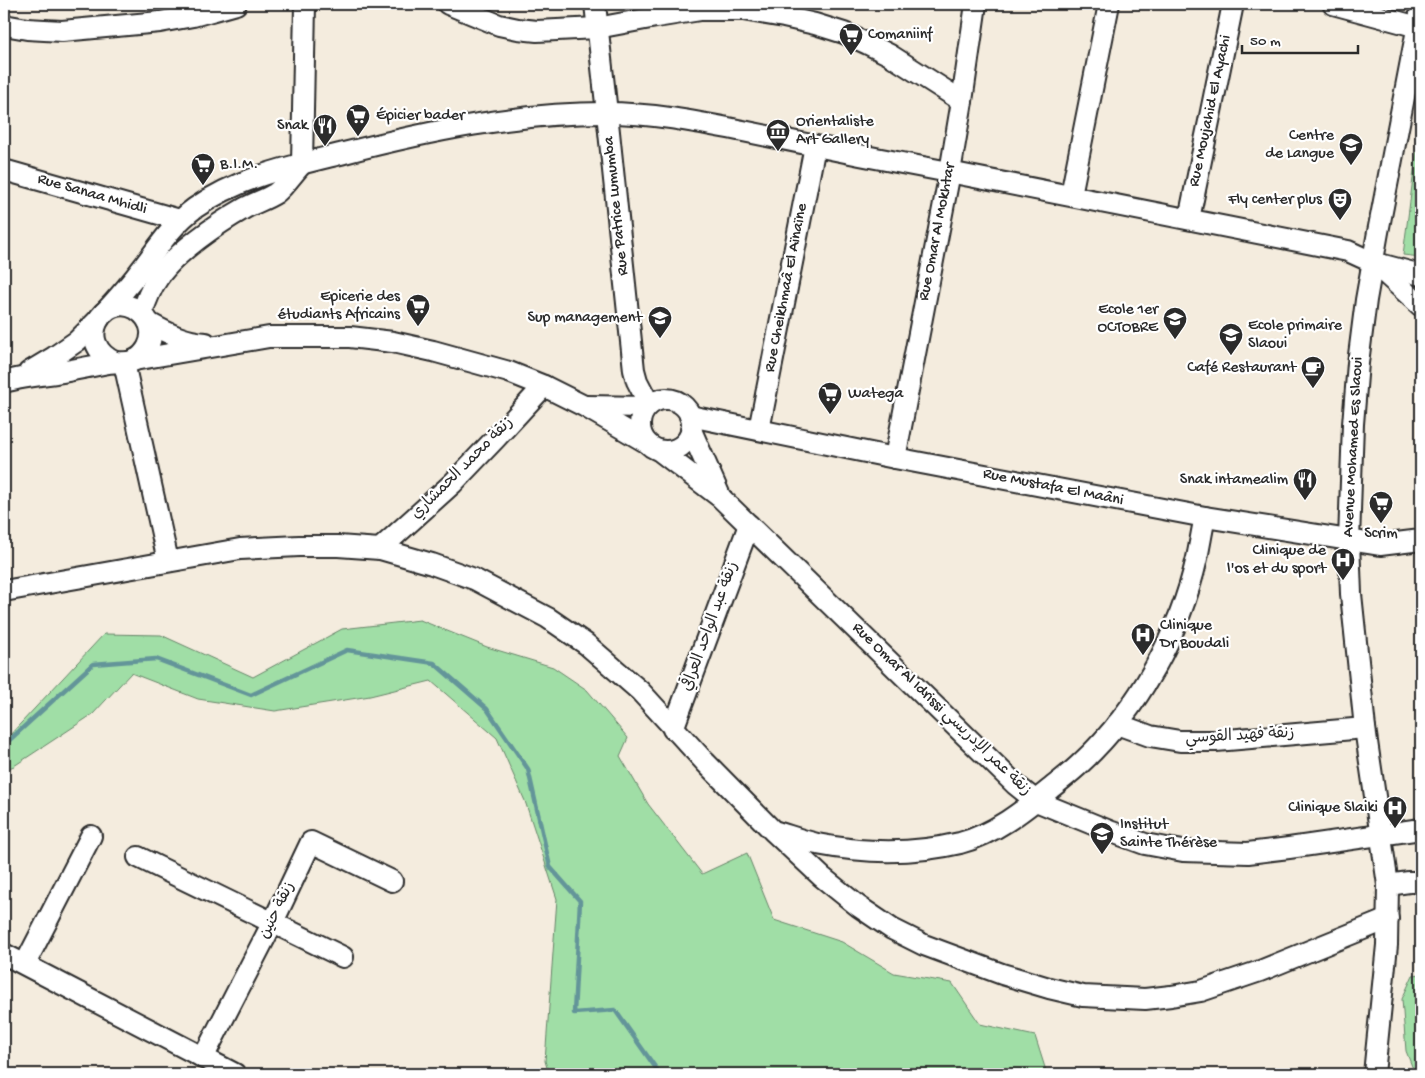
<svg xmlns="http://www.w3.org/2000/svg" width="1425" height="1078" viewBox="0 0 1425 1078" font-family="'Gochi Hand','Playpen Sans Arabic',sans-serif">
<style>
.green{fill:#a0dea6;stroke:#668468}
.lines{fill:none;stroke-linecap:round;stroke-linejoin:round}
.stream{stroke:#649599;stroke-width:4.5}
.minor-casing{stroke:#2b2b2b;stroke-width:24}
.minor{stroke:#fff;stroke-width:20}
.labels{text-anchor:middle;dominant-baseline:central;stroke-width:4.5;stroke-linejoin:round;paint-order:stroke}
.poi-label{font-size:16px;fill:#2b2b2b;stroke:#fff;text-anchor:end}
.street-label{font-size:16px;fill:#2b2b2b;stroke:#fff}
</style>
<rect width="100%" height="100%" fill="#f4ecde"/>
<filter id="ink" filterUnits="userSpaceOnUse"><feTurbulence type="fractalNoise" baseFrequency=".02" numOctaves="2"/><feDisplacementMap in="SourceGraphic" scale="10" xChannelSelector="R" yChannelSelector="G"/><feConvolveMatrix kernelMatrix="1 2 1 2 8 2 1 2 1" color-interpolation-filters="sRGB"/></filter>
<g filter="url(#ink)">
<!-- green -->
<g class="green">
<polygon points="1421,117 1421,257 1403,255"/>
<polygon points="420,620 487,647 553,667 587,690 628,738 620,756 648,804 702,874 747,853 774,920 842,942 894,973 952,983 980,1024 1035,1036 1047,1074 549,1074 545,1061 557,899 525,801 497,738 431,681 370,696 275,711 198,699 131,673 93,714 14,766 4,770 4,737 8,737 104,634 161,635 253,677 342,629"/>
<polygon points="1421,974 1421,1074 1415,1074 1406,1051 1402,999 1413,975"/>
</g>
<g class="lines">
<!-- stream -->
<polyline class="stream" points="4,745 93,664 156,659 251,695 347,650 434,663 487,709 528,769 550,867 580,901 574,1013 615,1010 660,1074"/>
<defs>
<g id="minor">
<polyline points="448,4 499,25 518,29 537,31 597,28 656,17 700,10 743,10 784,17 815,24 844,33 868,44 890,55 962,101"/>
<polyline points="595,4 607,113 634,370 637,381 649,404"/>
<polyline points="1333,4 1418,27"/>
<polyline points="4,25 27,29 62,31 160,22 193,16 236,4"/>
<polyline points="4,170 180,220"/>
<polyline points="1071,195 1109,4"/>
<polyline points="1189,219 1233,4"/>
<polyline points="1376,265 1421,306"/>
<path d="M104 313C118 298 131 283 143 267 159 246 173 224 195 208 239 177 292 166 344 153 430 131 516 113 605 113 652 113 697 122 743 131 782 139 821 147 860 155 1023 186 1186 218 1348 251L1372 262 1421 275"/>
<path d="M142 313C146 301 150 289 158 278 176 252 217 224 245 208 254 203 267 199 276 193 285 186 294 172 302 164L305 4"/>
<path d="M149 323C167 333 185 342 206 343"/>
<polyline points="134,360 269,337 350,337 393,342 433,351 509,372 544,386 584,406 644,441"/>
<polyline points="124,363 168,561"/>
<polyline points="29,372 54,357 77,341 99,319"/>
<path d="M4 382C21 377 39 375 56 373 74 370 92 366 109 363 118 361 127 364 135 360 146 354 152 342 151 331 150 322 144 314 136 309 103 291 73 343 115 362"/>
<circle cx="666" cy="425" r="26"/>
<polyline points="586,406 647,407"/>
<polyline points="690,416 895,458 1205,517 1380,545 1421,540"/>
<polyline points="691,430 720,496"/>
<polyline points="759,430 815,146"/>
<polyline points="660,451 720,497 1016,785 1036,801 1112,832 1145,844 1183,851 1248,853 1289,848 1421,829"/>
<polyline points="895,458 950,172 962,101 976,4"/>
<polyline points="380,549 453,483 496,438 544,386"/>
<polyline points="4,591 240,549 299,546 338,546 380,549 432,564 474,579 548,618 586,644 640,691 705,762 774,832 822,877 858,906 892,929 924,945 1002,974 1049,988 1083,996 1145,999 1171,996 1201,991 1260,971 1388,919"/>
<polyline points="1117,724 1150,736 1180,741 1216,741 1365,728"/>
<polyline points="673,729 749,525"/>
<path d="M777 832C790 836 804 841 817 844 863 853 914 854 960 843 994 834 1023 811 1050 789 1061 780 1072 772 1082 762 1139 709 1180 633 1197 558 1200 544 1202 530 1205 517"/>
<polyline points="138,857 343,957"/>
<polyline points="1388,885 1409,882 1421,882"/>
<polyline points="4,954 235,1074"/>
<polyline points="25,964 91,836"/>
<polyline points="203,1058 273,922 311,842 392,881"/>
<polyline points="1374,1074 1387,945 1388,885 1365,728 1351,594 1349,541 1351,481 1353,424 1358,363 1366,300 1378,232 1421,9"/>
</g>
</defs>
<!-- minor casing -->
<use href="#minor" class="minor-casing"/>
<!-- minor -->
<use href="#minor" class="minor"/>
</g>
</g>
<!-- icons -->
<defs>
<symbol id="supermarket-pin" viewBox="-11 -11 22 30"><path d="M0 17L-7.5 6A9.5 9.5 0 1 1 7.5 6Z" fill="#2b2b2b" stroke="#fff"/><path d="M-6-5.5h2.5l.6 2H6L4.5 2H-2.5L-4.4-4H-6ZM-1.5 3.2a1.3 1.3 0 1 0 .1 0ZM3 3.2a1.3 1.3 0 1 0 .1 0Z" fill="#fff"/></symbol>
<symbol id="restaurant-pin" viewBox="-11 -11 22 30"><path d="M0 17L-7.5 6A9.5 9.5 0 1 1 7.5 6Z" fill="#2b2b2b" stroke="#fff"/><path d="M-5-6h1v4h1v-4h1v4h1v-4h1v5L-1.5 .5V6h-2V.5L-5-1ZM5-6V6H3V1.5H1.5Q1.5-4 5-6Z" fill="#fff"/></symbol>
<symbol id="museum-pin" viewBox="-11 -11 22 30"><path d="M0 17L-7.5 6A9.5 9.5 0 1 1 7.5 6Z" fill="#2b2b2b" stroke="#fff"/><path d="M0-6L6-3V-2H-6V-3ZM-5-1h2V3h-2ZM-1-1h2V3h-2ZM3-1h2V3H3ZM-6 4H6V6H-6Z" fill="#fff"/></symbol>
<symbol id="school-pin" viewBox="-11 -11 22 30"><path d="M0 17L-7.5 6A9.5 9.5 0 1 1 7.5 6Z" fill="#2b2b2b" stroke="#fff"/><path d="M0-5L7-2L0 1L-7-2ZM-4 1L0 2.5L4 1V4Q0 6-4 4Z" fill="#fff"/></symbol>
<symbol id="theatre-pin" viewBox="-11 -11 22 30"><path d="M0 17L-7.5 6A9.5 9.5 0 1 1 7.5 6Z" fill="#2b2b2b" stroke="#fff"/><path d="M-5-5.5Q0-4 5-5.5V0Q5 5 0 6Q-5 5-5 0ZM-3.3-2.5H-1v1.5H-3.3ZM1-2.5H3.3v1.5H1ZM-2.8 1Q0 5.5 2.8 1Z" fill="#fff"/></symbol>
<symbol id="cafe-pin" viewBox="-11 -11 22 30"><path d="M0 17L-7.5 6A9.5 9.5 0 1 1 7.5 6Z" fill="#2b2b2b" stroke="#fff"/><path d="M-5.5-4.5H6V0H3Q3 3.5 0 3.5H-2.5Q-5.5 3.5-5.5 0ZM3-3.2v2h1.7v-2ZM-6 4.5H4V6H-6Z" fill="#fff"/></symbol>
<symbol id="hospital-pin" viewBox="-11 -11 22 30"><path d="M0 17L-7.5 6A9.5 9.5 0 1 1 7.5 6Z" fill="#2b2b2b" stroke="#fff"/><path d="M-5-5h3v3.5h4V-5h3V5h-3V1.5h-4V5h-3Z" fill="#fff"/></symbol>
</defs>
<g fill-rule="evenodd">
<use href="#supermarket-pin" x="837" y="21" width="28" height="38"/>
<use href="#supermarket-pin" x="344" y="102" width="28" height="38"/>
<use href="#restaurant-pin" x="311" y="112" width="28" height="38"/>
<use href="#museum-pin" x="764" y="117" width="28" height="38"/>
<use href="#school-pin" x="1337" y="131" width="28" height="38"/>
<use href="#supermarket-pin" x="189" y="151" width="28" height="38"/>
<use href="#theatre-pin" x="1326" y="186" width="28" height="38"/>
<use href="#supermarket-pin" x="404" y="292" width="28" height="38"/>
<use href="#school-pin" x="646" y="304" width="28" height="38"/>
<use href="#school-pin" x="1161" y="305" width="28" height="38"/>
<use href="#school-pin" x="1217" y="321" width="28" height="38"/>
<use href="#cafe-pin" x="1299" y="354" width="28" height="38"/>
<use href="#supermarket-pin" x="816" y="380" width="28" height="38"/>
<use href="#restaurant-pin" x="1291" y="466" width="28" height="38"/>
<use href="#supermarket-pin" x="1367" y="489" width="28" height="38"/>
<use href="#hospital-pin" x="1329" y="546" width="28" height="38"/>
<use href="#hospital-pin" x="1129" y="621" width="28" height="38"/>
<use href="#hospital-pin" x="1381" y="794" width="28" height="38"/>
<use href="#school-pin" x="1088" y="820" width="28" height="38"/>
</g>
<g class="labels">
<!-- poi labels -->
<g class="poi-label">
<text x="868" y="35" text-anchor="start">Comaniinf</text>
<text x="376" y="116" text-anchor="start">Épicier bader</text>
<text x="796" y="122" text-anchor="start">Orientaliste<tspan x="796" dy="18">Art Gallery</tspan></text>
<text x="308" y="126">Snak</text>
<text x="1334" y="136">Centre<tspan x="1334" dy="18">de Langue</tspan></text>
<text x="220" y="165" text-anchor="start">B.I.M.</text>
<text x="1322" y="200">Fly center plus</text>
<text x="400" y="297">Epicerie des<tspan x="400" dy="18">étudiants Africains</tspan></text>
<text x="1158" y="310">Ecole 1er<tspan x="1158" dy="18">OCTOBRE</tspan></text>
<text x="642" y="318">Sup management</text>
<text x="1248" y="326" text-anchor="start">Ecole primaire<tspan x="1248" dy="18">Slaoui</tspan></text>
<text x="1296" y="368">Café Restaurant</text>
<text x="848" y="394" text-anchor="start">Watega</text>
<text x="1288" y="480">Snak intamealim</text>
<text x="1381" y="534" text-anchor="middle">Scrim</text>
<text x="1326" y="551">Clinique de<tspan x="1326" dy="18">l'os et du sport</tspan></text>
<text x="1160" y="626" text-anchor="start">Clinique<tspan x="1160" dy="18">Dr Boudali</tspan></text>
<text x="1378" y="808">Clinique Slaiki</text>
<text x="1120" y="825" text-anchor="start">Institut<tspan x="1120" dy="18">Sainte Thérèse</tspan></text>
</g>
<!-- street labels -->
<g class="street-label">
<text transform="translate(1211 111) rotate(-78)">Rue Moujahid El Ayachi</text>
<text transform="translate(92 195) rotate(16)">Rue Sanaa Mhidli</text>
<text transform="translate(617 206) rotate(-96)">Rue Patrice Lumumba</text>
<text transform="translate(938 232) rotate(-79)">Rue Omar Al Mokhtar</text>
<text transform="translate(787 288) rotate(-79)">Rue Cheikhmaâ El Aïnaïne</text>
<text transform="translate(1354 447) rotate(-87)">Avenue Mohamed Es Slaoui</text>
<text transform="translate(463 469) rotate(-45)">زنقة محمد الحمشاري</text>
<text transform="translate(1053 488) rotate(11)">Rue Mustafa El Maâni</text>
<text transform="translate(711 627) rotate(-70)">زنقة عبد الواحد العراقي</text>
<text transform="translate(941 710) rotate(44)">Rue Omar Al Idrissi زنقة عمر الإدريسي</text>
<text transform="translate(1240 737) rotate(-3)">زنقة فهيد القوسي</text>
<text transform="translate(278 911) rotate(-64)">زنقة حنين</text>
</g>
</g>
<!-- margin -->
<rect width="1425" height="1078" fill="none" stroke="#fff" stroke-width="20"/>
<rect x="10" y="10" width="1405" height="1058" fill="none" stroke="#2b2b2b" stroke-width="2" filter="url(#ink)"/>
<!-- scale -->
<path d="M1242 45v8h116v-8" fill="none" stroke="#2b2b2b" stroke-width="2.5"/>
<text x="1250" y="45" font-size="15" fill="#2b2b2b" stroke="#ffffff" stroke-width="4" paint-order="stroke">50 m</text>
</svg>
